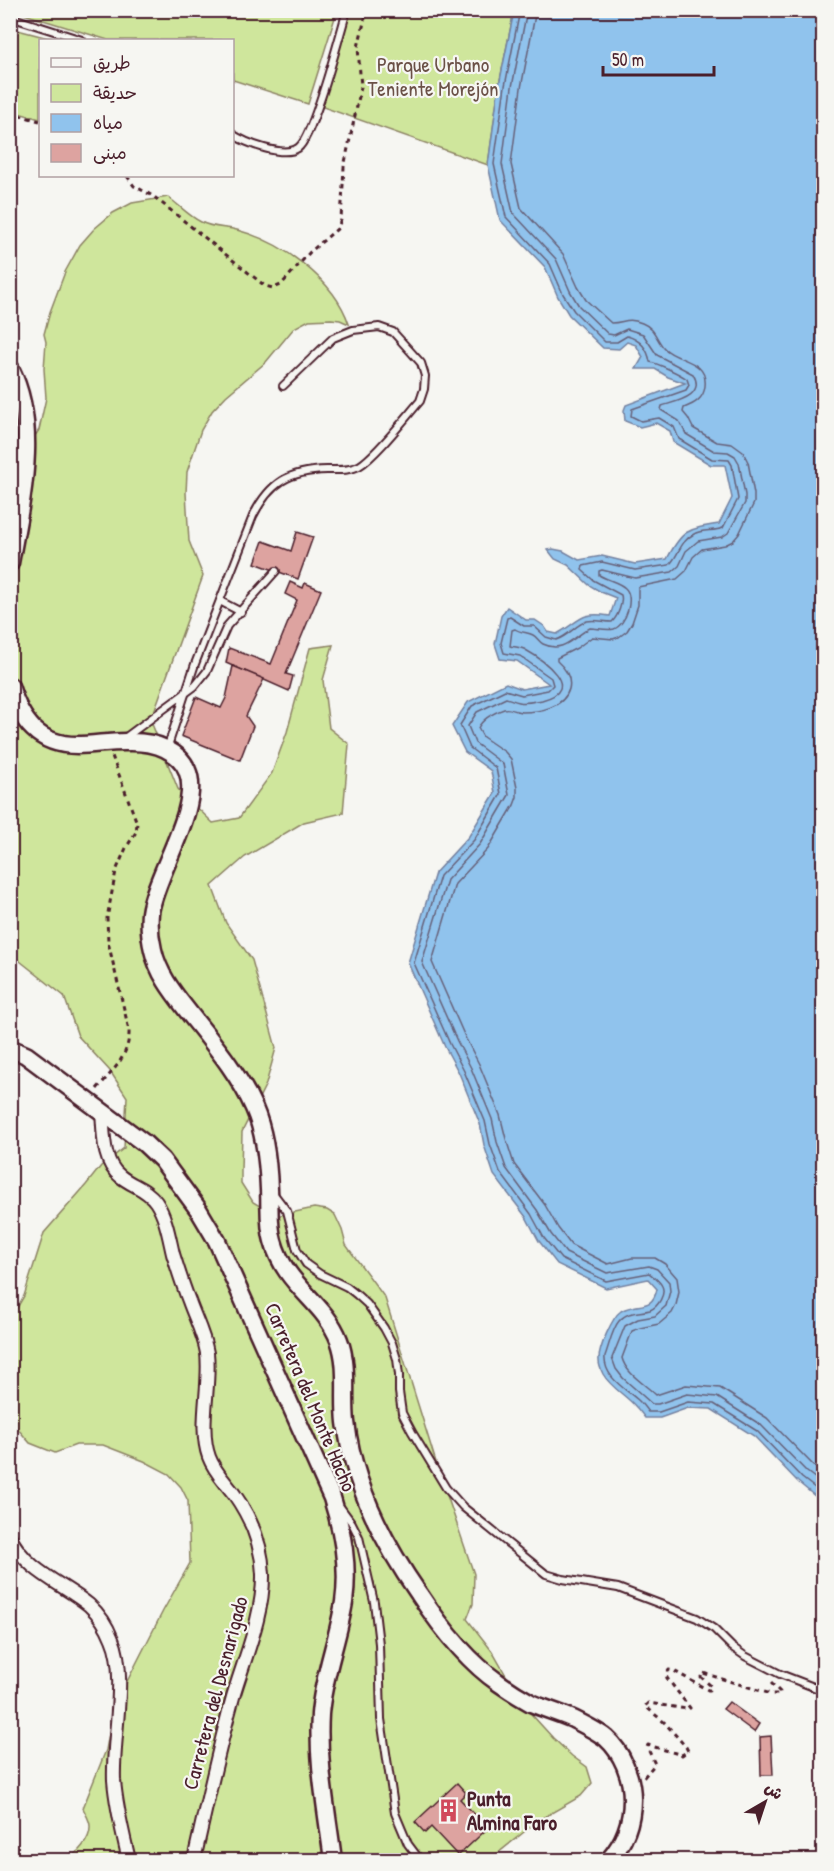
<svg xmlns="http://www.w3.org/2000/svg" width="834" height="1871" viewBox="0 0 834 1871" font-family="'Patrick Hand','Playpen Sans Arabic',sans-serif">
<style>
.green{fill:#cfe69c;stroke:#8c8264;stroke-width:1.5}
.water{fill:#90c3ed;stroke:#74819f;stroke-width:1.5}
.lines{fill:none;stroke-linecap:round;stroke-linejoin:round}
.shore{stroke:#666179;stroke-width:1.5}
.building{fill:#dda3a0;stroke:#4a1f2b;stroke-width:1.5}
.service-casing{stroke:#4a1f2b;stroke-width:10}
.minor-casing{stroke:#4a1f2b;stroke-width:16}
.secondary-casing{stroke:#4a1f2b;stroke-width:21}
.path{stroke:#4a1f2b;stroke-width:3;stroke-dasharray:4.5 4.5;stroke-linecap:butt}
.service{stroke:#f6f6f2;stroke-width:6}
.minor{stroke:#f6f6f2;stroke-width:12}
.secondary{stroke:#f6f6f2;stroke-width:16}
.labels{text-anchor:middle;dominant-baseline:central;stroke-width:4.5;stroke-linejoin:round;paint-order:stroke}
.park-label{font-size:21px;fill:#6b5147;stroke:#f6f6f2}
.street-label{font-size:21px;fill:#4a1f2b;stroke:#f6f6f2}
.poi-label{font-size:21px;font-weight:bold;fill:#4a1f2b;stroke:#f6f6f2;text-anchor:start}
</style>
<rect width="100%" height="100%" fill="#f6f6f2"/>
<filter id="ink" filterUnits="userSpaceOnUse"><feTurbulence type="fractalNoise" baseFrequency=".0167" numOctaves="2"/><feDisplacementMap in="SourceGraphic" scale="12" xChannelSelector="R" yChannelSelector="G"/><feConvolveMatrix kernelMatrix="1 2 1 2 8 2 1 2 1" color-interpolation-filters="sRGB"/></filter>
<g filter="url(#ink)">
<!-- green -->
<g class="green">
<polygon points="14,11 337,11 308,104 233,80 232,40 108,40"/>
<polygon points="350,11 514,11 499,85 488,165 320,106 319,104"/>
<polygon points="10,28 56,40 40,40 40,119 11,111"/>
<path d="M168 197C179 205 189 216 201 222 212 228 225 227 237 230 282 242 334 279 349 324L340 320 331 319 309 320 294 328 266 362 226 396 212 411 201 430 187 472 186 493 189 541 203 576 155 709 152 724 178 789 213 823 239 818 272 773 287 732 310 648 333 645 323 680 329 728 349 744 343 813 304 822 245 857 212 886 226 923 252 960 276 1048 266 1084 242 1132 241 1170V1183L253 1202 276 1216 314 1208 327 1210 335 1215 342 1230 346 1245 385 1298 439 1472 474 1574 473 1604 467 1619 492 1651 523 1705 553 1738 572 1756 587 1767 592 1783 581 1796 539 1820 493 1857 485 1860H66C77 1854 91 1840 90 1826 90 1820 85 1813 83 1808L106 1750 114 1707 163 1611 190 1563 188 1501 181 1487 169 1474 144 1461 103 1445H76L55 1453 30 1443 11 1421V1318L24 1296 44 1233 86 1185 101 1166 124 1148 127 1097 110 1071 78 1036 64 996 11 954 10 394 17 419 27 448 39 430 46 398 44 369 46 342 44 334 50 312 65 272 80 245 94 229 113 213 132 203Z"/>
</g>
<!-- water -->
<path class="water" d="M514 11H823V1503L798 1482 754 1436 711 1409 688 1408 660 1418H645C642 1414 639 1410 636 1407 626 1395 611 1388 603 1374 601 1370 599 1365 599 1361 598 1350 612 1317 621 1311 638 1301 652 1312 657 1289L648 1279 606 1288 557 1264 539 1241 526 1217 494 1175 484 1145 480 1124 459 1073 445 1047 408 963 435 873 469 836 495 793 491 771 465 752 452 726 468 702 506 683 522 689 549 684 517 661 500 659 495 644 501 616 507 607 526 620H535L544 626 548 632 557 634C581 621 579 611 610 616L616 598 601 592 589 585 568 565 555 559 548 550 553 549 563 551 579 560 602 556 635 564 667 559C682 530 687 529 719 524L732 498 725 465H711L673 442 670 431 656 423 640 427 625 421 624 410 626 405 685 383 668 377 655 369H636L643 357 636 345 627 342 619 349 603 348 569 315 558 297 545 267 500 220 488 165 499 85Z"/>
<g class="lines">
<!-- shore -->
<g class="shore">
<path d="M520 10 505 86 494 164 506 217 550 264 563 294 574 311 605 342H617L627 336C641 340 648 349 650 362 657 363 680 374 687 379L689 385 686 390 632 409 631 416 641 421 659 418 674 427 679 439 712 459 729 460 732 465 738 499 723 528C714 532 702 529 694 534 679 542 679 556 669 565L635 570 602 562 583 566 582 570 593 580 621 595C623 603 618 616 612 622 604 622 595 619 587 621 576 624 569 636 556 640L546 637 534 626H524L510 617 507 618 501 643 504 653 520 656 551 678 553 685 548 690 522 695 505 690 472 706 460 725 470 748 496 768 501 794 474 840 440 876 414 963 450 1044 464 1071 485 1121 490 1144 500 1172 531 1214 544 1238 561 1259 606 1281 649 1273C653 1276 660 1281 662 1286 666 1294 658 1307 650 1310 639 1313 627 1311 619 1321 612 1329 609 1346 605 1356 603 1377 626 1389 639 1401 642 1404 645 1408 648 1412H659L688 1402 714 1404 757 1431 802 1478 824 1495"/>
<path d="M527 10 512 87 502 164 513 213 556 259 570 291 579 306 608 334 614 335 627 329 643 334 657 355 693 374C706 396 677 401 662 406L661 410 679 421 686 434 714 451 728 452 735 456 739 463 745 495V503L728 533 722 537 698 541 686 551 679 566 672 572 635 578 602 570 599 571V575C607 580 619 582 625 588 635 597 626 625 614 629 607 631 597 628 590 628 574 636 564 654 543 644 539 642 537 637 533 635 528 632 521 633 515 629L512 630 510 646C514 647 519 647 524 649 542 659 585 689 542 700 535 701 526 704 519 702 514 701 510 699 506 698L477 712 468 726 475 743 503 764 509 795 480 844 447 880 422 962 457 1041 471 1068 492 1119 497 1142 506 1168 537 1210 551 1234 566 1253 607 1273 649 1266 657 1269 669 1282 670 1291 666 1306 655 1316 638 1319 625 1326 612 1358 616 1369 623 1378 652 1404H658L687 1394 717 1397 761 1425 807 1472 824 1485"/>
<path d="M536 10 521 88 511 164 521 208 563 254 578 287 586 300 611 323C624 323 627 317 642 323 655 328 656 339 664 348 677 362 708 359 705 386 704 399 694 404 684 408L683 412 688 418 693 428 717 442 732 444 743 452 748 462 754 494V503L739 534 733 541 725 545 702 549 693 557 686 571 677 579 638 587V605L632 623 627 631 619 637 613 639 592 637 577 648 557 658V661C565 668 572 677 569 689 564 708 538 712 522 712 515 712 510 707 504 709 493 713 483 718 478 728L483 737 505 752 511 759 517 788V797L514 805 488 849 455 884 432 962 465 1037 479 1064 500 1115 506 1139 514 1164 545 1205 558 1228 571 1245 608 1264 632 1258H655L665 1264 677 1278 679 1292 676 1305 672 1313 659 1324 640 1328 632 1331 622 1358C626 1374 645 1384 656 1395L686 1385 720 1388 767 1418 813 1465 824 1474"/>
</g>
</g>
<!-- building -->
<g class="building">
<polygon points="297,532 313,537 298,579 255,563 263,541 291,551"/>
<polygon points="290,582 303,588 305,583 321,590 286,674 293,676 289,691 226,663 229,648 271,664 297,600 285,594"/>
<polygon points="233,666 264,679 246,716 253,726 240,760 181,736 196,697 221,708 226,698"/>
<polygon points="729,1702 759,1724 754,1732 723,1709"/>
<polygon points="771,1736 773,1775 761,1775 760,1737"/>
<polygon points="457,1783 466,1793 460,1799 488,1828 458,1856 431,1827 425,1833 415,1822"/>
</g>
<g class="lines">
<defs>
<g id="service">
<polyline points="10,17 82,40"/>
<path d="M232 134C246 143 283 158 298 148 313 138 340 34 347 10"/>
<polyline points="220,601 241,612"/>
<polyline points="126,737 195,686 207,671 227,626 276,571"/>
<path d="M167 749 195 664 253 516C270 482 289 471 327 470 338 470 349 471 359 466 376 456 406 417 420 401L424 389 425 376 421 363 393 332 379 327 353 330 333 338 283 386"/>
<polyline points="274,1194 287,1211 297,1250 306,1264 320,1274 347,1287 357,1295 367,1304 384,1328 392,1343 397,1359 399,1375 399,1392 402,1413 412,1432 446,1488 463,1507 546,1574 563,1579 618,1588 697,1618 714,1629 732,1647 745,1656 780,1674 824,1691"/>
<polyline points="341,1508 352,1523 359,1537 374,1602 379,1644 381,1719 395,1813 408,1844 420,1860"/>
</g>
<g id="minor">
<path d="M102 1112C104 1133 102 1162 120 1176 132 1186 147 1189 156 1202 166 1217 169 1237 173 1254 178 1270 183 1286 189 1301 195 1318 204 1335 207 1353 211 1385 198 1427 209 1457 214 1471 225 1482 234 1494 251 1518 262 1545 263 1574 264 1614 244 1659 233 1697 218 1751 206 1806 194 1860"/>
<path d="M10 1537C26 1571 62 1583 89 1605 99 1614 107 1626 112 1639 128 1674 112 1740 114 1780 116 1807 123 1834 129 1860"/>
</g>
<g id="secondary">
<path d="M10 368C40 427 21 501 10 563"/>
<path d="M10 686C21 721 38 745 77 745 95 745 112 741 130 742 143 742 155 743 166 749 176 754 183 760 187 770 203 806 155 874 150 913 149 925 150 938 153 950 158 973 172 991 186 1009 210 1040 238 1072 254 1108 265 1133 268 1162 269 1189 270 1207 268 1224 273 1241 285 1286 324 1301 339 1340 349 1366 343 1395 346 1422 353 1484 384 1544 419 1594 440 1626 467 1661 499 1683 509 1690 520 1697 531 1703 545 1709 560 1713 573 1719 583 1724 597 1731 606 1738 622 1752 632 1777 632 1799 632 1822 624 1843 609 1860"/>
<path d="M10 1048 26 1055 144 1143 162 1160 198 1209 217 1241 332 1498C343 1532 349 1567 344 1602 338 1640 323 1676 320 1714 317 1763 327 1812 333 1860"/>
</g>
</defs>
<!-- service casing -->
<use href="#service" class="service-casing"/>
<!-- minor casing -->
<use href="#minor" class="minor-casing"/>
<!-- secondary casing -->
<use href="#secondary" class="secondary-casing"/>
<!-- path -->
<g class="path">
<polyline points="10,113 40,121"/>
<polyline points="127,176 134,186 153,196 265,286 273,288 281,285 310,252 337,229 341,220 344,167 361,87 358,47 367,10"/>
<path d="M97 1089C112 1071 130 1056 129 1030L108 942 107 918 116 871 126 848 136 832 137 823 112 756"/>
<polyline points="644,1777 655,1764 647,1747 648,1745 682,1755 688,1751 686,1747 665,1723 645,1706 648,1703 687,1709 690,1708 667,1678 666,1675 669,1670 674,1671 708,1690 710,1690 711,1686 701,1677 703,1673 771,1694 780,1694 780,1692 771,1683"/>
</g>
<!-- service -->
<use href="#service" class="service"/>
<!-- minor -->
<use href="#minor" class="minor"/>
<!-- secondary -->
<use href="#secondary" class="secondary"/>
</g>
</g>
<!-- icons -->
<defs>
<symbol id="building-bare" viewBox="-9 -9 18 18"><path d="M-4-6H4V6H1V3H-1V6H-4ZM-2.5-4.3h1.7v1.8h-1.7ZM.8-4.3h1.7v1.8H.8ZM-2.5-1h1.7V.8h-1.7ZM.8-1h1.7V.8H.8Z" fill="#d1495b" stroke="#f6f6f2" stroke-width="2.5" paint-order="stroke"/></symbol>
</defs>
<g fill-rule="evenodd">
<use href="#building-bare" x="432" y="1794" width="33" height="33"/>
</g>
<g class="labels">
<!-- park labels -->
<g class="park-label">
<text x="433" y="64">Parque Urbano<tspan x="433" dy="24">Teniente Morejón</tspan></text>
</g>
<!-- street labels -->
<g class="street-label">
<text transform="translate(311 1397) rotate(67)">Carretera del Monte Hacho</text>
<text transform="translate(215 1693) rotate(-75)">Carretera del Desnarigado</text>
</g>
<!-- poi labels -->
<g class="poi-label">
<text x="467" y="1798">Punta<tspan x="467" dy="24">Almina Faro</tspan></text>
</g>
</g>
<!-- margin -->
<rect width="834" height="1871" fill="none" stroke="#f6f6f2" stroke-width="36"/>
<rect x="18" y="18" width="798" height="1835" fill="none" stroke="#4a1f2b" stroke-width="2" filter="url(#ink)"/>
<!-- legend -->
<rect x="39" y="39" width="195" height="138" fill="#f6f6f2" stroke="#b1a0a2" stroke-width="1.5"/>
<rect x="51" y="58" width="30" height="9" fill="#f6f6f2" stroke="#b1a0a2" stroke-width="1.5"/>
<text x="93" y="69" font-size="18" fill="#4a1f2b">طريق</text>
<rect x="51" y="84" width="30" height="18" fill="#cfe69c" stroke="#b1a0a2" stroke-width="1.5"/>
<text x="93" y="99" font-size="18" fill="#4a1f2b">حديقة</text>
<rect x="51" y="114" width="30" height="18" fill="#90c3ed" stroke="#b1a0a2" stroke-width="1.5"/>
<text x="93" y="129" font-size="18" fill="#4a1f2b">مياه</text>
<rect x="51" y="144" width="30" height="18" fill="#dda3a0" stroke="#b1a0a2" stroke-width="1.5"/>
<text x="93" y="159" font-size="18" fill="#4a1f2b">مبنى</text>
<!-- north arrow -->
<g transform="translate(765 1802) rotate(39)" stroke="#f6f6f2" stroke-width="4.5" paint-order="stroke">
<path d="M0-4.5L10 22L0 15L-10 22Z" fill="#4a1f2b"/>
<text y="-9" font-size="16" font-weight="bold" text-anchor="middle" fill="#4a1f2b">ش</text>
</g>
<!-- scale -->
<path d="M603 66v9h111v-9" fill="none" stroke="#4a1f2b" stroke-width="3"/>
<text x="612" y="66" font-size="18" fill="#4a1f2b" stroke="#f6f6f2" stroke-width="4.5" paint-order="stroke">50 m</text>
</svg>
